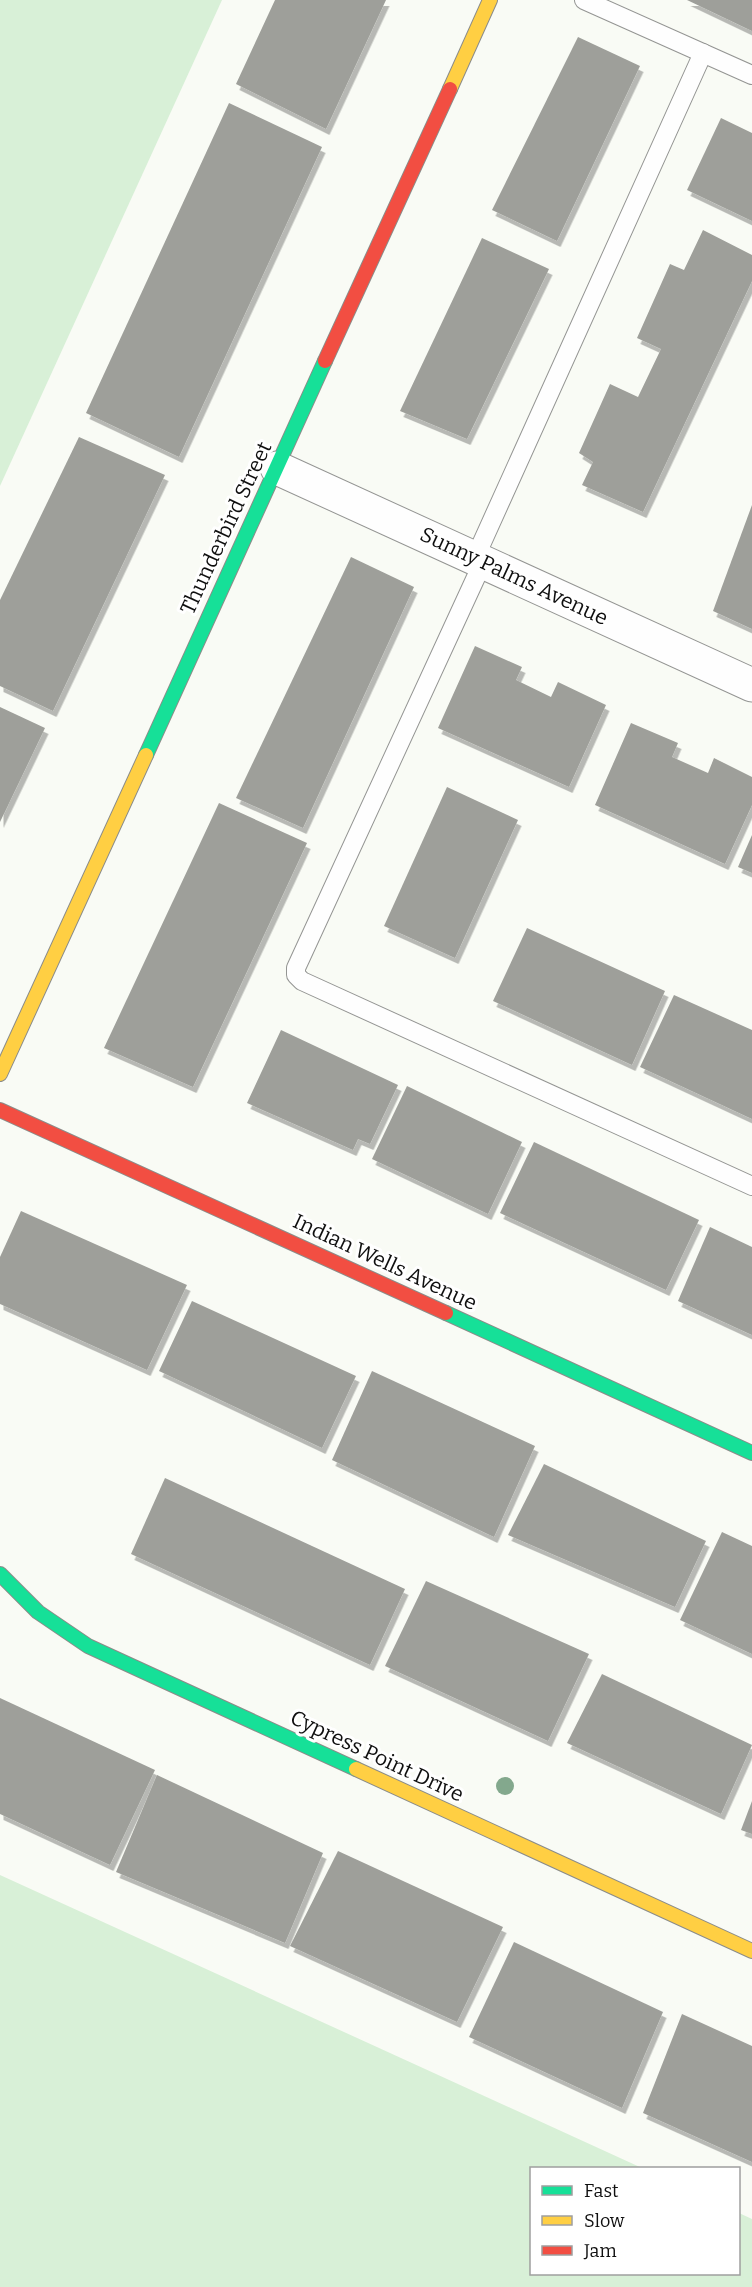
<svg xmlns="http://www.w3.org/2000/svg" width="752" height="2287" viewBox="0 0 752 2287" font-family="Bitter,serif">
<style>
.green{fill:#d8f0d7}
.building{fill:#9e9f9a;filter:url(#shadow)}
.lines{fill:none;stroke-linecap:round;stroke-linejoin:round}
.lane-casing{stroke:#949593;stroke-width:20}
.street-casing{stroke:#949593;stroke-width:35}
.fast-casing{stroke:#8b8c89;stroke-width:16}
.slow-casing{stroke:#8b8c89;stroke-width:16}
.jam-casing{stroke:#8b8c89;stroke-width:16}
.lane{stroke:#fefefe;stroke-width:18}
.street{stroke:#fefefe;stroke-width:33}
.fast{stroke:#16e098;stroke-width:14}
.slow{stroke:#ffcf43;stroke-width:14}
.jam{stroke:#f24e42;stroke-width:14}
.tree{fill:#83a88d}
.labels{text-anchor:middle;dominant-baseline:central;stroke-width:6;stroke-linejoin:round;paint-order:stroke}
.street-label{font-size:21px;fill:#0f0f0f;stroke:#fff}
</style>
<defs>
<filter id="shadow"><feDropShadow dx="3.5" dy="6" stdDeviation="0" flood-color="#0004"/></filter>
</defs>
<rect width="100%" height="100%" fill="#f9fbf5"/>
<!-- green -->
<g class="green">
<polygon points="0,0 222,0 0,486"/>
<polygon points="0,1875 642,2168 532,2168 532,2274 738,2274 739,2213 752,2219 752,2287 0,2287"/>
</g>
<!-- building -->
<g class="building">
<polygon points="275,0 386,0 326,129 236,84"/>
<polygon points="687,0 752,0 752,31"/>
<polygon points="578,37 640,66 557,241 492,210"/>
<polygon points="229,103 322,147 179,457 86,413"/>
<polygon points="721,118 752,133 752,221 687,190"/>
<polygon points="703,230 752,255 752,281 643,512 582,485 593,462 579,453 610,384 638,397 661,349 637,338 670,264 684,270"/>
<polygon points="482,238 549,269 467,439 400,411"/>
<polygon points="79,437 165,475 53,711 0,686 0,600"/>
<polygon points="752,505 752,629 713,611"/>
<polygon points="351,557 414,587 303,828 236,798"/>
<polygon points="475,646 522,667 516,680 551,697 558,682 606,705 569,787 438,728"/>
<polygon points="0,707 45,728 0,822"/>
<polygon points="631,723 678,743 672,757 708,773 714,758 752,777 752,805 725,864 595,805"/>
<polygon points="447,787 518,820 455,958 384,926"/>
<polygon points="219,803 307,843 193,1087 104,1048"/>
<polygon points="752,835 752,873 738,867"/>
<polygon points="527,928 665,991 632,1065 493,1001"/>
<polygon points="674,995 752,1030 752,1119 640,1067"/>
<polygon points="281,1030 398,1085 370,1144 358,1139 353,1150 247,1103"/>
<polygon points="407,1086 522,1142 488,1214 372,1159"/>
<polygon points="534,1142 699,1220 666,1290 500,1213"/>
<polygon points="21,1211 187,1285 147,1370 0,1304 0,1257"/>
<polygon points="710,1227 752,1247 752,1335 678,1301"/>
<polygon points="192,1301 356,1376 322,1448 159,1371"/>
<polygon points="372,1371 535,1446 494,1537 332,1460"/>
<polygon points="544,1464 706,1541 675,1607 508,1535"/>
<polygon points="165,1478 405,1589 370,1665 131,1554"/>
<polygon points="722,1532 752,1546 752,1654 680,1620"/>
<polygon points="426,1581 589,1654 548,1741 385,1666"/>
<polygon points="602,1674 752,1745 721,1814 567,1743"/>
<polygon points="0,1698 155,1770 110,1865 0,1814"/>
<polygon points="157,1775 323,1853 285,1943 116,1872"/>
<polygon points="752,1801 752,1834 741,1830"/>
<polygon points="338,1851 503,1927 457,2022 290,1946"/>
<polygon points="514,1942 663,2012 622,2108 469,2037"/>
<polygon points="682,2014 752,2046 752,2162 643,2113"/>
</g>
<g class="lines">
<defs>
<g id="lane">
<polyline points="584,0 752,75"/>
<polyline points="475,558 703,53"/>
<polyline points="483,562 296,968 296,975 302,981 752,1186"/>
</g>
<polyline id="street" points="277,468 752,685"/>
<g id="fast">
<polyline points="146,755 325,361"/>
<polyline points="446,1313 752,1453"/>
<polyline points="0,1574 38,1612 88,1646 356,1769"/>
</g>
<g id="slow">
<polyline points="450,89 490,0"/>
<polyline points="0,1074 146,755"/>
<polyline points="356,1769 752,1951"/>
</g>
<g id="jam">
<polyline points="325,361 450,89"/>
<polyline points="0,1110 446,1313"/>
</g>
</defs>
<!-- lane casing -->
<use href="#lane" class="lane-casing"/>
<!-- street casing -->
<use href="#street" class="street-casing"/>
<!-- fast casing -->
<use href="#fast" class="fast-casing"/>
<!-- slow casing -->
<use href="#slow" class="slow-casing"/>
<!-- jam casing -->
<use href="#jam" class="jam-casing"/>
<!-- lane -->
<use href="#lane" class="lane"/>
<!-- street -->
<use href="#street" class="street"/>
<!-- fast -->
<use href="#fast" class="fast"/>
<!-- slow -->
<use href="#slow" class="slow"/>
<!-- jam -->
<use href="#jam" class="jam"/>
</g>
<!-- trees -->
<circle class="tree" cx="505" cy="1786" r="9"/>
<g class="labels">
<!-- street labels -->
<g class="street-label">
<text transform="translate(226 528) rotate(-65)">Thunderbird Street</text>
<text transform="translate(514 576) rotate(25)">Sunny Palms Avenue</text>
<text transform="translate(385 1262) rotate(25)">Indian Wells Avenue</text>
<text transform="translate(377 1756) rotate(25)">Cypress Point Drive</text>
</g>
</g>
<!-- legend -->
<rect x="530" y="2167" width="210" height="108" fill="#ffffff" stroke="#9f9f9f" stroke-width="1.5"/>
<rect x="542" y="2186" width="30" height="9" fill="#16e098" stroke="#9f9f9f" stroke-width="1.5"/>
<text x="584" y="2197" font-size="18" fill="#0f0f0f">Fast</text>
<rect x="542" y="2216" width="30" height="9" fill="#ffcf43" stroke="#9f9f9f" stroke-width="1.5"/>
<text x="584" y="2227" font-size="18" fill="#0f0f0f">Slow</text>
<rect x="542" y="2246" width="30" height="9" fill="#f24e42" stroke="#9f9f9f" stroke-width="1.5"/>
<text x="584" y="2257" font-size="18" fill="#0f0f0f">Jam</text>
</svg>
